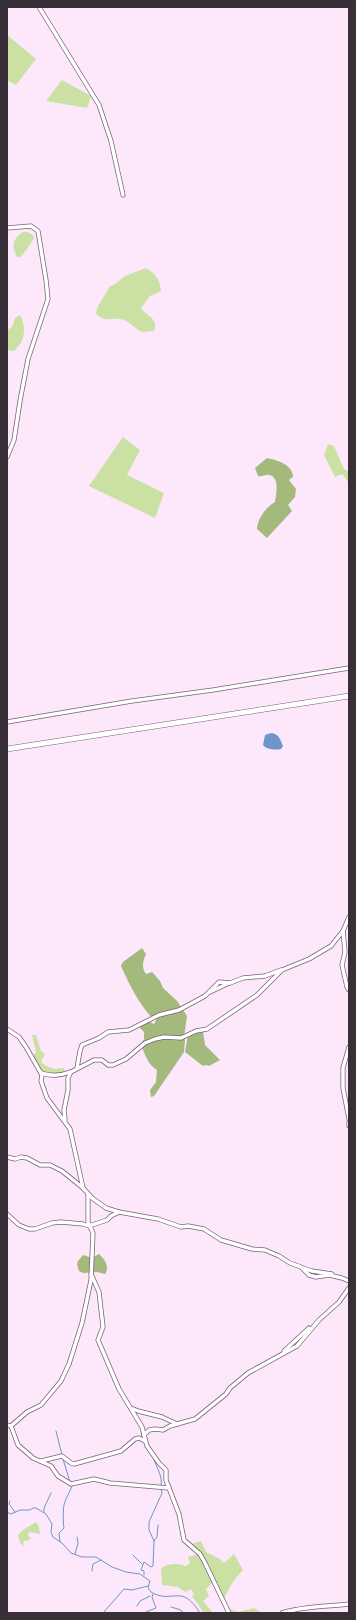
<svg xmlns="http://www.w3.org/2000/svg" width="356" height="1620" viewBox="0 0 356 1620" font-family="'Fira Sans Condensed',sans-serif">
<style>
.green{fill:#cbe1a3}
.forest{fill:#a4b97c}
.water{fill:#6d97c8}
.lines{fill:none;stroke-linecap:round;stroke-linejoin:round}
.stream{stroke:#6d97c8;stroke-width:1}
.street-casing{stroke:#796278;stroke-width:5}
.secondary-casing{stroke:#796278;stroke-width:6}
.street{stroke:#fff;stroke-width:3.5}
.secondary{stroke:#fff;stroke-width:5}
</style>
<rect width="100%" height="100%" fill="#fde7fb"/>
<!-- green -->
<g class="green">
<polygon points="7,35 36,59 16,85 7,80"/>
<polygon points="62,80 91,96 87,108 46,101"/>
<path d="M23 232H27L33 235 34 238C31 243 25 253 20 257H17C11 246 13 238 23 232Z"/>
<path d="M146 268C156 274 160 280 161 291L150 296 141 308C147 316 159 319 154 331L142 332C136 329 130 322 124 320 113 316 108 324 96 314L97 308 110 286 114 285 125 276Z"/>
<path d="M20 315C27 328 25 341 14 351L8 350 7 330 12 327 15 318Z"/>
<polygon points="123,437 140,450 127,475 164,493 155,518 89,486"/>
<polygon points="328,444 334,446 344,469 349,472 349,483 342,474 335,477 324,455"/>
<path d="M32 1035H36L41 1051 45 1054 41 1062C47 1068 56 1070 64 1068L66 1074 60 1075 41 1073 32 1058 36 1052Z"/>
<polygon points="36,1522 39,1527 40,1534 30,1532 28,1534 28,1535 31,1538 27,1541 25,1540 23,1542 24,1546 20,1543 18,1535 23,1530"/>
<path d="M201 1541 206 1552 220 1559 224 1563 234 1554 243 1570C234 1579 229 1588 224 1599L227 1608 238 1612 254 1608 262 1613H228L212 1583 206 1589 209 1596 203 1601 213 1613H204L192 1596 194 1594 191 1589 185 1592 178 1587 162 1585 161 1568C169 1563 178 1563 186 1566L190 1563 188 1557 199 1554 188 1545Z"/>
</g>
<!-- forest -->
<g class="forest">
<path d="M267 458C278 460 293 465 293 477L289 480 296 489 295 497 288 505 292 511 267 538 257 529C257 519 267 506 275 502 276 494 280 479 270 475 266 474 262 477 258 476L255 468Z"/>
<path d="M142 948 146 954C143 961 141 967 146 974L152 972 160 981 163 988 177 1001 187 1016 184 1037 185 1040 184 1052 154 1096 151 1097 150 1090 156 1082 157 1070C149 1066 144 1053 141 1044L144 1039V1032L140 1028 141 1024 148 1021 154 1024 158 1016 152 1018C138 1002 130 986 121 966L123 962Z"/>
<polygon points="196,1031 203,1031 205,1045 220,1060 209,1066 206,1065 203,1066 185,1052 188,1035"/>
<path d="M99 1254C105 1260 110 1266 105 1274L97 1272 83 1273 79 1271 77 1264 78 1261 83 1255 92 1258Z"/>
</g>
<!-- water -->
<path class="water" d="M271 733C279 734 280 739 283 746L281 749C275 750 267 750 263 745L265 735Z"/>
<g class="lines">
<!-- stream -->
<g class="stream">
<polyline points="56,1431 62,1455"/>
<polyline points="63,1459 70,1482"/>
<path d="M154 1460C157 1468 163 1477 161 1486"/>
<polyline points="10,1501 9,1504 15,1512"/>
<path d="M7 1512 11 1514 20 1510H30L33 1508H36L46 1514 52 1524 51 1532 53 1537 62 1543 71 1553 82 1557H96L112 1567 126 1572 140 1574 150 1581 148 1588 151 1592C173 1605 181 1582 200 1613"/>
<polyline points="44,1512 44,1508 51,1493"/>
<polyline points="154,1541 157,1537 158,1525"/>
<path d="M60 1542 59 1533 64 1528C63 1523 63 1510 64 1505 65 1499 70 1492 72 1486L71 1485"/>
<polyline points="75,1554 78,1543 77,1537"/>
<polyline points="133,1555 142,1564"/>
<polyline points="92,1571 93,1564 101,1560"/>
<polyline points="144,1575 144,1571 141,1570 144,1562 151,1567 153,1566 154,1541 149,1530 149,1522 162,1493 161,1489"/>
<polyline points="137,1606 140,1601 150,1596"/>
<polyline points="171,1607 181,1610 183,1613"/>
<polyline points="146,1612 156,1608 152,1597 153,1594"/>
<polyline points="103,1613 124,1589 132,1590 148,1586"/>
</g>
<defs>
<g id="street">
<polyline points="39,7 99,105 111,141 123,195"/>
<polyline points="7,228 31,226 38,231 46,280 48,299 28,359 20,401 14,440 7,457"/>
<polyline points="7,722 132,701 213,690 349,668"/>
<polyline points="349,917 343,931 345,952 342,965 347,987 349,990"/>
<polyline points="210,992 229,983"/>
<polyline points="7,1029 19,1037 26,1047 42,1075 41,1081 47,1098 70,1129 83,1188 92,1198 106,1208 119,1212"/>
<polyline points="349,1047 343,1068 343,1088 349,1119"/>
<polyline points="77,1068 80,1051 82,1045 99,1038 108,1032 129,1030 159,1015 179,1010 205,996 219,982 230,983 243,978 265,976 281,970"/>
<path d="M41 1073C50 1076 60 1076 70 1072"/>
<polyline points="65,1120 64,1110 68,1090 68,1078 71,1072 94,1060 102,1060 108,1065 113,1065 126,1059 145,1043 155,1039 164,1037 181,1038 196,1031 207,1029 257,995 282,970 309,959 331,946 343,931"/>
<polyline points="349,1122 349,1126"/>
<polyline points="7,1157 15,1159 21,1157 27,1158 40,1165 50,1165 62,1171 83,1188"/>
<polyline points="7,1214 19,1225 29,1229 35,1229 52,1223 61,1222 83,1224 89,1226 107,1220 111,1216 119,1212 158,1219 181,1227 188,1226 204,1229 221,1240 252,1249 265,1250 279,1256 290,1263 301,1267 309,1275 316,1277 329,1275 342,1278 349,1281"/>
<polyline points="303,1268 312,1271 332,1274"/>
<polyline points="91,1274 99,1292 103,1327 98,1340 119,1389 142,1427 147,1446 159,1463 166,1470 166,1480 179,1514 184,1540 200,1554 205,1563 229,1613"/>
<polyline points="284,1351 309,1328"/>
<polyline points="131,1408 138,1411 162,1417 177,1424"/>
<polyline points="7,1425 11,1426 18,1445 33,1458 51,1466 58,1476 71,1484 94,1479 110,1483 169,1488"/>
<polyline points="11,1426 27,1412 41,1405 61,1381 69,1364 82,1323 91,1280 93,1233 88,1222 88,1194"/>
<polyline points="144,1435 149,1430 155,1429 163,1430 170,1426 195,1419 226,1394 230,1388 248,1373 297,1346 319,1320 339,1302 349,1288"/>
<polyline points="41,1461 62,1456 71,1463 74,1464 121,1451 135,1439 139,1438 145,1441"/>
<path d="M282 1613C304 1606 326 1607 349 1604"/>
</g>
<polyline id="secondary" points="7,749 349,696"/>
</defs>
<!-- street casing -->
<use href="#street" class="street-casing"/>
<!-- secondary casing -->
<use href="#secondary" class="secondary-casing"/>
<!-- street -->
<use href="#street" class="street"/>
<!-- secondary -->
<use href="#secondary" class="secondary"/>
</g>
<!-- border -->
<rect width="356" height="1620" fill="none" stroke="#392f39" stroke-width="16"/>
</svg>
